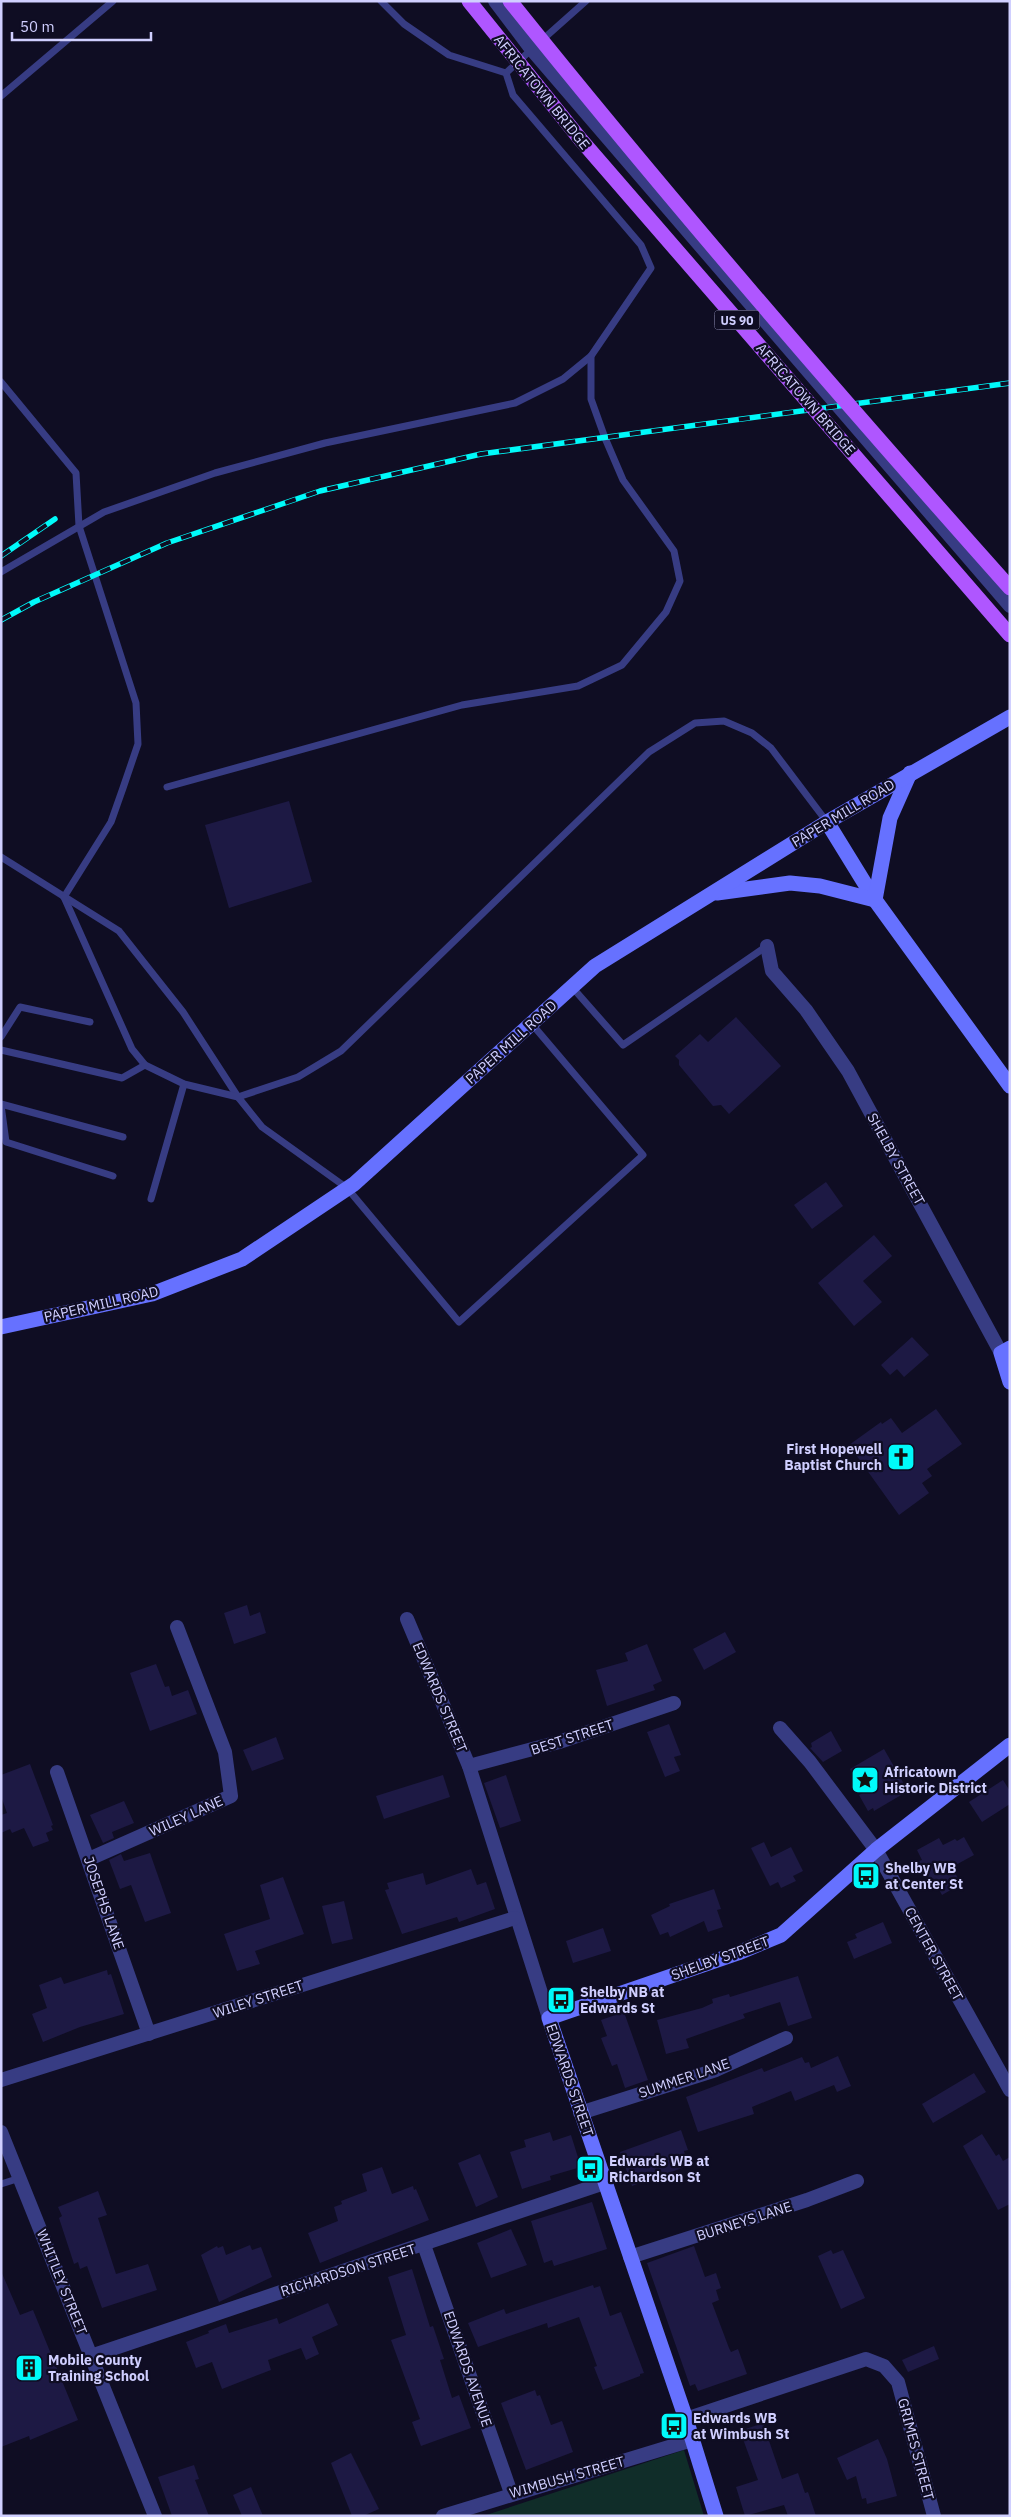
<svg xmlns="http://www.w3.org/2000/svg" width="1011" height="2517" viewBox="0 0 1011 2517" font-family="'IBM Plex Sans',sans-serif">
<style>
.green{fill:#102d29}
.building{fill:#1d1944}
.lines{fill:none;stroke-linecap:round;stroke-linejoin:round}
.lane{stroke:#373c83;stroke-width:7}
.street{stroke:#373c83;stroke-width:14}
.secondary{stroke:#6671ff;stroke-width:15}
.rail-casing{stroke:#00fafa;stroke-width:5.5}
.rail{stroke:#0f0d23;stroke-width:4;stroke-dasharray:11;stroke-linecap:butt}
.primary-bridge{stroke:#af56ff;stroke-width:15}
.labels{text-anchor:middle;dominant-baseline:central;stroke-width:4.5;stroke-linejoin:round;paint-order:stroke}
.shield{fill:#0f0d23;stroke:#9695bd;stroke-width:1}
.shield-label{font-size:12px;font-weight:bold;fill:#d0cfff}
.street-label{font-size:14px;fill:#d0cfff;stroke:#0f0d23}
.poi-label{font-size:14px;font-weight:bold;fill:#d0cfff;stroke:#0f0d23;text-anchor:start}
</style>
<rect width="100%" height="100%" fill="#0f0d23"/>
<!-- green -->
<polygon class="green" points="684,2450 704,2516 483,2516"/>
<!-- building -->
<g class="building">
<polygon points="289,801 312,882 229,908 205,825"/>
<polygon points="736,1017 781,1066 729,1114 721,1105 713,1106 679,1065 679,1060 675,1056 700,1034 708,1042"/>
<polygon points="826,1182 843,1206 812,1229 794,1205"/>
<polygon points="874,1235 892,1256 863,1281 882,1302 854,1326 818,1283"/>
<polygon points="912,1337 929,1355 904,1377 897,1369 890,1375 881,1365"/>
<polygon points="936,1409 962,1444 927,1469 932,1476 922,1483 929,1493 899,1515 849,1445 881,1422 882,1424 891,1418 902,1433"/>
<polygon points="247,1605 250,1616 260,1612 266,1633 234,1644 224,1613"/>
<polygon points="725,1632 736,1652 704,1670 693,1649"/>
<polygon points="647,1644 662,1681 653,1685 655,1690 607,1706 596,1670 628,1661 625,1653"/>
<polygon points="156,1664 165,1687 169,1686 172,1696 188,1690 197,1714 150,1731 130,1673"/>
<polygon points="669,1724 681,1755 674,1757 680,1771 665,1777 647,1732"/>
<polygon points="831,1731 842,1751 823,1762 810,1748 812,1747 811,1743"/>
<polygon points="276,1737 284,1759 252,1771 243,1750"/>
<polygon points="884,1749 908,1791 874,1811 873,1808 868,1811 859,1795 863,1793 850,1769"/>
<polygon points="30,1764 53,1825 51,1826 53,1830 46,1833 49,1841 33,1847 24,1828 12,1833 10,1829 1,1833 1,1815 7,1813 1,1796 1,1775"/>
<polygon points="443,1775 450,1797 384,1819 376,1796"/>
<polygon points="506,1775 521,1821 500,1828 484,1783"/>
<polygon points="1003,1780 1010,1791 1010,1804 982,1822 969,1802"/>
<polygon points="124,1801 134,1823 112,1832 114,1838 103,1843 90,1815"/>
<polygon points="964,1837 974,1855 952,1867 961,1884 942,1895 933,1878 930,1880 919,1861 922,1860 917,1850 939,1838 943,1845 955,1839 957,1841"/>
<polygon points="764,1842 771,1857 791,1847 803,1871 793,1876 796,1881 781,1888 778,1882 770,1886 751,1848"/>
<polygon points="150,1853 171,1913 145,1922 131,1885 120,1889 109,1860 121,1854 124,1861"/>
<polygon points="471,1869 477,1885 486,1882 495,1909 459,1922 457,1917 402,1934 385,1890 389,1889 387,1883 423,1873 426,1885"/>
<polygon points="283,1877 304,1934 255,1951 260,1964 237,1971 224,1934 270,1919 260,1885"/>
<polygon points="714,1889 721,1909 717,1910 723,1927 708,1932 704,1921 670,1937 668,1932 660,1935 651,1915 670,1906 669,1904"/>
<polygon points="344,1901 353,1939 332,1944 322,1906"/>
<polygon points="883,1922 892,1943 854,1959 847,1942 857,1938 855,1934"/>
<polygon points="603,1928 611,1951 573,1963 566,1941"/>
<polygon points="107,1970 108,1975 111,1974 124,2014 80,2027 43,2042 32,2014 47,2008 39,1985 61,1977 64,1984"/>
<polygon points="798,1976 812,2018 788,2026 780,2002 743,2014 745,2018 686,2039 689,2048 666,2054 657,2020 702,2008 713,2003 712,1999 729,1994 730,1997"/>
<polygon points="624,2012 648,2080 625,2088 617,2064 612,2066 601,2038 607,2036 601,2020"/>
<polygon points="838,2056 851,2086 837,2092 834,2085 795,2101 791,2091 752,2107 754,2114 698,2132 686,2097 762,2068 764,2072 802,2057 805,2063 809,2062 811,2068"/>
<polygon points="974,2073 986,2092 933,2123 922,2104"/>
<polygon points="681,2130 688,2150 684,2151 686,2158 682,2159 685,2167 632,2186 620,2152"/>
<polygon points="550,2132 553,2141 571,2135 581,2167 550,2176 551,2180 522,2189 510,2152 526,2147 524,2140"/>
<polygon points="982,2134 996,2156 999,2154 1003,2161 1010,2157 1010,2204 998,2210 963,2146"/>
<polygon points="480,2154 498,2197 476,2207 458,2163"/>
<polygon points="382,2167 392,2194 413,2186 414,2190 416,2189 429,2220 320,2263 308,2233 338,2221 334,2207 342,2204 341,2201 367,2191 362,2174"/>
<polygon points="98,2191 107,2215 98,2218 116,2274 148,2264 157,2290 102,2308 87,2266 80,2269 78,2262 74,2264 59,2218 62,2216 58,2207"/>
<polygon points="592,2202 607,2249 554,2266 552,2260 544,2263 531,2221"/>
<polygon points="511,2229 527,2265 491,2278 477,2243"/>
<polygon points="250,2245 252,2250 261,2247 272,2277 219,2302 201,2255 217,2246 218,2248 223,2246 226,2255"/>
<polygon points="694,2246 705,2277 716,2273 721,2288 716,2290 719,2300 712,2303 729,2348 731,2352 738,2349 747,2374 698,2391 695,2384 690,2386 647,2263"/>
<polygon points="831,2250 833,2254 843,2250 865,2298 841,2309 818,2256"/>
<polygon points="412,2269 430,2327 433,2326 444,2359 440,2360 452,2398 459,2395 471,2428 421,2446 412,2422 420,2419 391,2340 406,2335 388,2277"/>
<polygon points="1,2271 20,2315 33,2310 78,2420 30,2440 29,2436 1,2447"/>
<polygon points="593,2285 594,2288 600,2286 610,2316 621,2312 644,2373 640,2374 640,2376 603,2390 594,2367 597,2366 579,2317 548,2328 547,2323 478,2347 468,2323 504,2309 506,2314"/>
<polygon points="328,2303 338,2325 312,2337 319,2354 306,2360 301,2348 268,2360 271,2370 222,2389 212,2362 196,2368 186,2342 209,2333 208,2331 226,2324 229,2333 277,2318 279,2324"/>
<polygon points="934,2346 939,2359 908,2372 902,2360"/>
<polygon points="535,2390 537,2396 540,2395 551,2425 562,2421 573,2452 526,2470 501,2403"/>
<polygon points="763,2423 782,2479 798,2473 805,2493 808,2492 816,2516 788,2516 784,2505 745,2516 736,2487 758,2480 740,2431"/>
<polygon points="878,2439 887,2459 897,2496 867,2504 866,2498 862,2499 856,2476 847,2480 837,2458"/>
<polygon points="351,2453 379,2509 363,2516 352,2516 331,2463"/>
<polygon points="194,2465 199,2479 195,2480 209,2516 172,2516 158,2477"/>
<polygon points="251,2487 263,2516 242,2516 233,2495"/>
</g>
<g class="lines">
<!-- lane -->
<g class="lane">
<polyline points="541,41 586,1"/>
<polyline points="506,73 533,48"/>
<polyline points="1,96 113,1"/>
<polyline points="1,382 76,473 79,526 136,703 138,744 123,788 111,822 64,897"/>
<polyline points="1,572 104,512 215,473 325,443 515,403 563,379 591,356"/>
<polyline points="167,787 462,705 578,686 622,665 666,612 680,581 674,551 623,480 605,438 591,399 591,356 651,268 641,245 513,95 506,73 449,55 404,24 381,1"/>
<polyline points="1,857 119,931 183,1012 238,1097 262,1127 347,1188 459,1322 643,1155 531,1023"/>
<polyline points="64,897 132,1049 145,1065 184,1084 238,1097 298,1077 341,1051 649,752 695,723 724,721 752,733 771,748 827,822"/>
<polyline points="572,987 623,1045 767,946"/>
<polyline points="1,1037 20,1007 90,1022"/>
<polyline points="1,1050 122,1078 145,1065"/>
<polyline points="1,1104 123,1137"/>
<polyline points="1,1105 6,1142 113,1176"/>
<polyline points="151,1199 184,1084"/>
<polyline points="1,2184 20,2178"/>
</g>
<!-- street -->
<g class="street">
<polyline points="495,1 532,50 1010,606"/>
<polyline points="767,946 772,971 806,1010 848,1071 1001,1353"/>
<polyline points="407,1619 469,1766 549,2018"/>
<polyline points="780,1728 810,1762 876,1850 1010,2090"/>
<polyline points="469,1766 559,1742 674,1703"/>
<polyline points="57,1772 149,2034"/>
<polyline points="89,1859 231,1796 225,1752 177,1627"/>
<polyline points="1,2080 515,1918"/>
<polyline points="580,2113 716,2070 786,2038"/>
<polyline points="1,2132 155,2516"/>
<polyline points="424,2245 511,2493"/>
<polyline points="630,2257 807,2200 857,2181"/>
<polyline points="91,2356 604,2183"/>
<polyline points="686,2419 866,2359 884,2366 898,2382 934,2516"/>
<polyline points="443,2516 692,2440"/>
</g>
<!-- secondary -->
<g class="secondary">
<polyline points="827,822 875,900 1010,1086"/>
<polyline points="717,893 790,883 820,886 875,900 890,818 910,773"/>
<polyline points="1,1327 152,1294 242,1259 354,1184 595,966 827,822 1010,717"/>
<polyline points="1010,1348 1001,1353 1010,1382"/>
<polyline points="716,2516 686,2419 549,2018 738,1953 781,1935 876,1850 1010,1745"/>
</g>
<defs>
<g id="rail">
<polyline points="1,556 55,519"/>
<polyline points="1,620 34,602 167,543 320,491 481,454 1010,383"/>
</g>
</defs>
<!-- rail casing -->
<use href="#rail" class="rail-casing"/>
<!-- rail -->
<use href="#rail" class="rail"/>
<!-- primary-bridge -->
<g class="primary-bridge">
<polyline points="469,1 581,140 1010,635"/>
<path d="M510 1C671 202 839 396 1010 588"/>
</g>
</g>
<!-- icons -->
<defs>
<symbol id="church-square" viewBox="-11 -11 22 22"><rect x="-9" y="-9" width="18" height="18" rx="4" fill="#00fafa" stroke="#0f0d23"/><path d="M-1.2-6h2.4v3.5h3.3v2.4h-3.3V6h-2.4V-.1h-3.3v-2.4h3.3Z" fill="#111"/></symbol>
<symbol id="sight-square" viewBox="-11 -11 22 22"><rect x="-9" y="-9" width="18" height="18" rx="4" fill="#00fafa" stroke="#0f0d23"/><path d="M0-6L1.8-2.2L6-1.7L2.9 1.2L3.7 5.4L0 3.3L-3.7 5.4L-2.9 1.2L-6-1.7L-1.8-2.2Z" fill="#111"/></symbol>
<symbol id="bus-square" viewBox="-11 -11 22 22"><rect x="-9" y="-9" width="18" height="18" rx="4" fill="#00fafa" stroke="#0f0d23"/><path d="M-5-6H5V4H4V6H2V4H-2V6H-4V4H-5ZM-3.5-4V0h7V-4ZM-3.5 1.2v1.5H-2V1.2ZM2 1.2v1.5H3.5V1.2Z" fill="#111"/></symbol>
<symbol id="building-square" viewBox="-11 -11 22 22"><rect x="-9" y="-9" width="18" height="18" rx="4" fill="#00fafa" stroke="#0f0d23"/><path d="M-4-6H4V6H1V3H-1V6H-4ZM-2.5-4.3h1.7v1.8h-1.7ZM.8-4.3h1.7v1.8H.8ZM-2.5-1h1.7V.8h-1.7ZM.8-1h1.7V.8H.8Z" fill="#111"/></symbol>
</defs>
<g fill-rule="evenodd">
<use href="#church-square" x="885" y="1441" width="32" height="32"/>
<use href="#sight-square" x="849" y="1764" width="32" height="32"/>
<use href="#bus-square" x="850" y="1860" width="32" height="32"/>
<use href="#bus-square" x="545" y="1984" width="32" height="32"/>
<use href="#bus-square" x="574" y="2153" width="32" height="32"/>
<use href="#building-square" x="13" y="2352" width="32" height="32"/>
<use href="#bus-square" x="658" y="2410" width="32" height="32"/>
</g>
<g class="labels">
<!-- shield labels -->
<rect class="shield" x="714.5" y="310.5" width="45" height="19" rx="4"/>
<g class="shield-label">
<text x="737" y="320">US 90</text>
</g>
<!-- street labels -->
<g class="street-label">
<text transform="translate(542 92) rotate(51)">AFRICATOWN BRIDGE</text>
<text transform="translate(806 399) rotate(49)">AFRICATOWN BRIDGE</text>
<text transform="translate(843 813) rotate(-31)">PAPER MILL ROAD</text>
<text transform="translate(511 1042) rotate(-42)">PAPER MILL ROAD</text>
<text transform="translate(896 1159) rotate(61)">SHELBY STREET</text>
<text transform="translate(101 1304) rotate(-13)">PAPER MILL ROAD</text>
<text transform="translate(440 1697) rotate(67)">EDWARDS STREET</text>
<text transform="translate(572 1737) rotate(-18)">BEST STREET</text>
<text transform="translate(186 1816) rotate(-24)">WILEY LANE</text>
<text transform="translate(104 1903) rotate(71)">JOSEPHS LANE</text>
<text transform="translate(934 1954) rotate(61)">CENTER STREET</text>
<text transform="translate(720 1958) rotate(-20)">SHELBY STREET</text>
<text transform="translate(258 1999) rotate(-18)">WILEY STREET</text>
<text transform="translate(684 2078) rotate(-19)">SUMMER LANE</text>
<text transform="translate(570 2080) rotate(71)">EDWARDS STREET</text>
<text transform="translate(744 2221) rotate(-18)">BURNEYS LANE</text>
<text transform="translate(348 2270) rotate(-18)">RICHARDSON STREET</text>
<text transform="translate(62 2282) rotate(68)">WHITLEY STREET</text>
<text transform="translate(468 2369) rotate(71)">EDWARDS AVENUE</text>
<text transform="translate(916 2449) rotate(75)">GRIMES STREET</text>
<text transform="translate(567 2477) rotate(-16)">WIMBUSH STREET</text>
</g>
<!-- poi labels -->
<g class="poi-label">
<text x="882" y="1449" text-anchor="end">First Hopewell<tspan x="882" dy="16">Baptist Church</tspan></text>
<text x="884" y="1772">Africatown<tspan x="884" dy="16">Historic District</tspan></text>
<text x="885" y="1868">Shelby WB<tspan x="885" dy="16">at Center St</tspan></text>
<text x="580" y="1992">Shelby NB at<tspan x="580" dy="16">Edwards St</tspan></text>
<text x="609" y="2161">Edwards WB at<tspan x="609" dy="16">Richardson St</tspan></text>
<text x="48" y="2360">Mobile County<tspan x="48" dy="16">Training School</tspan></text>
<text x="693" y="2418">Edwards WB<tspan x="693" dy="16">at Wimbush St</tspan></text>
</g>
</g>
<!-- border -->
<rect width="1011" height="2517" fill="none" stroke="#d0cfff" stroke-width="5"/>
<!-- scale -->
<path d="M12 32v8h139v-8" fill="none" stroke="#d0cfff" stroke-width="2.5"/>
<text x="20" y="32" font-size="15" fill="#d0cfff" stroke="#0f0d23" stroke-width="4" paint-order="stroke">50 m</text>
</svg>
